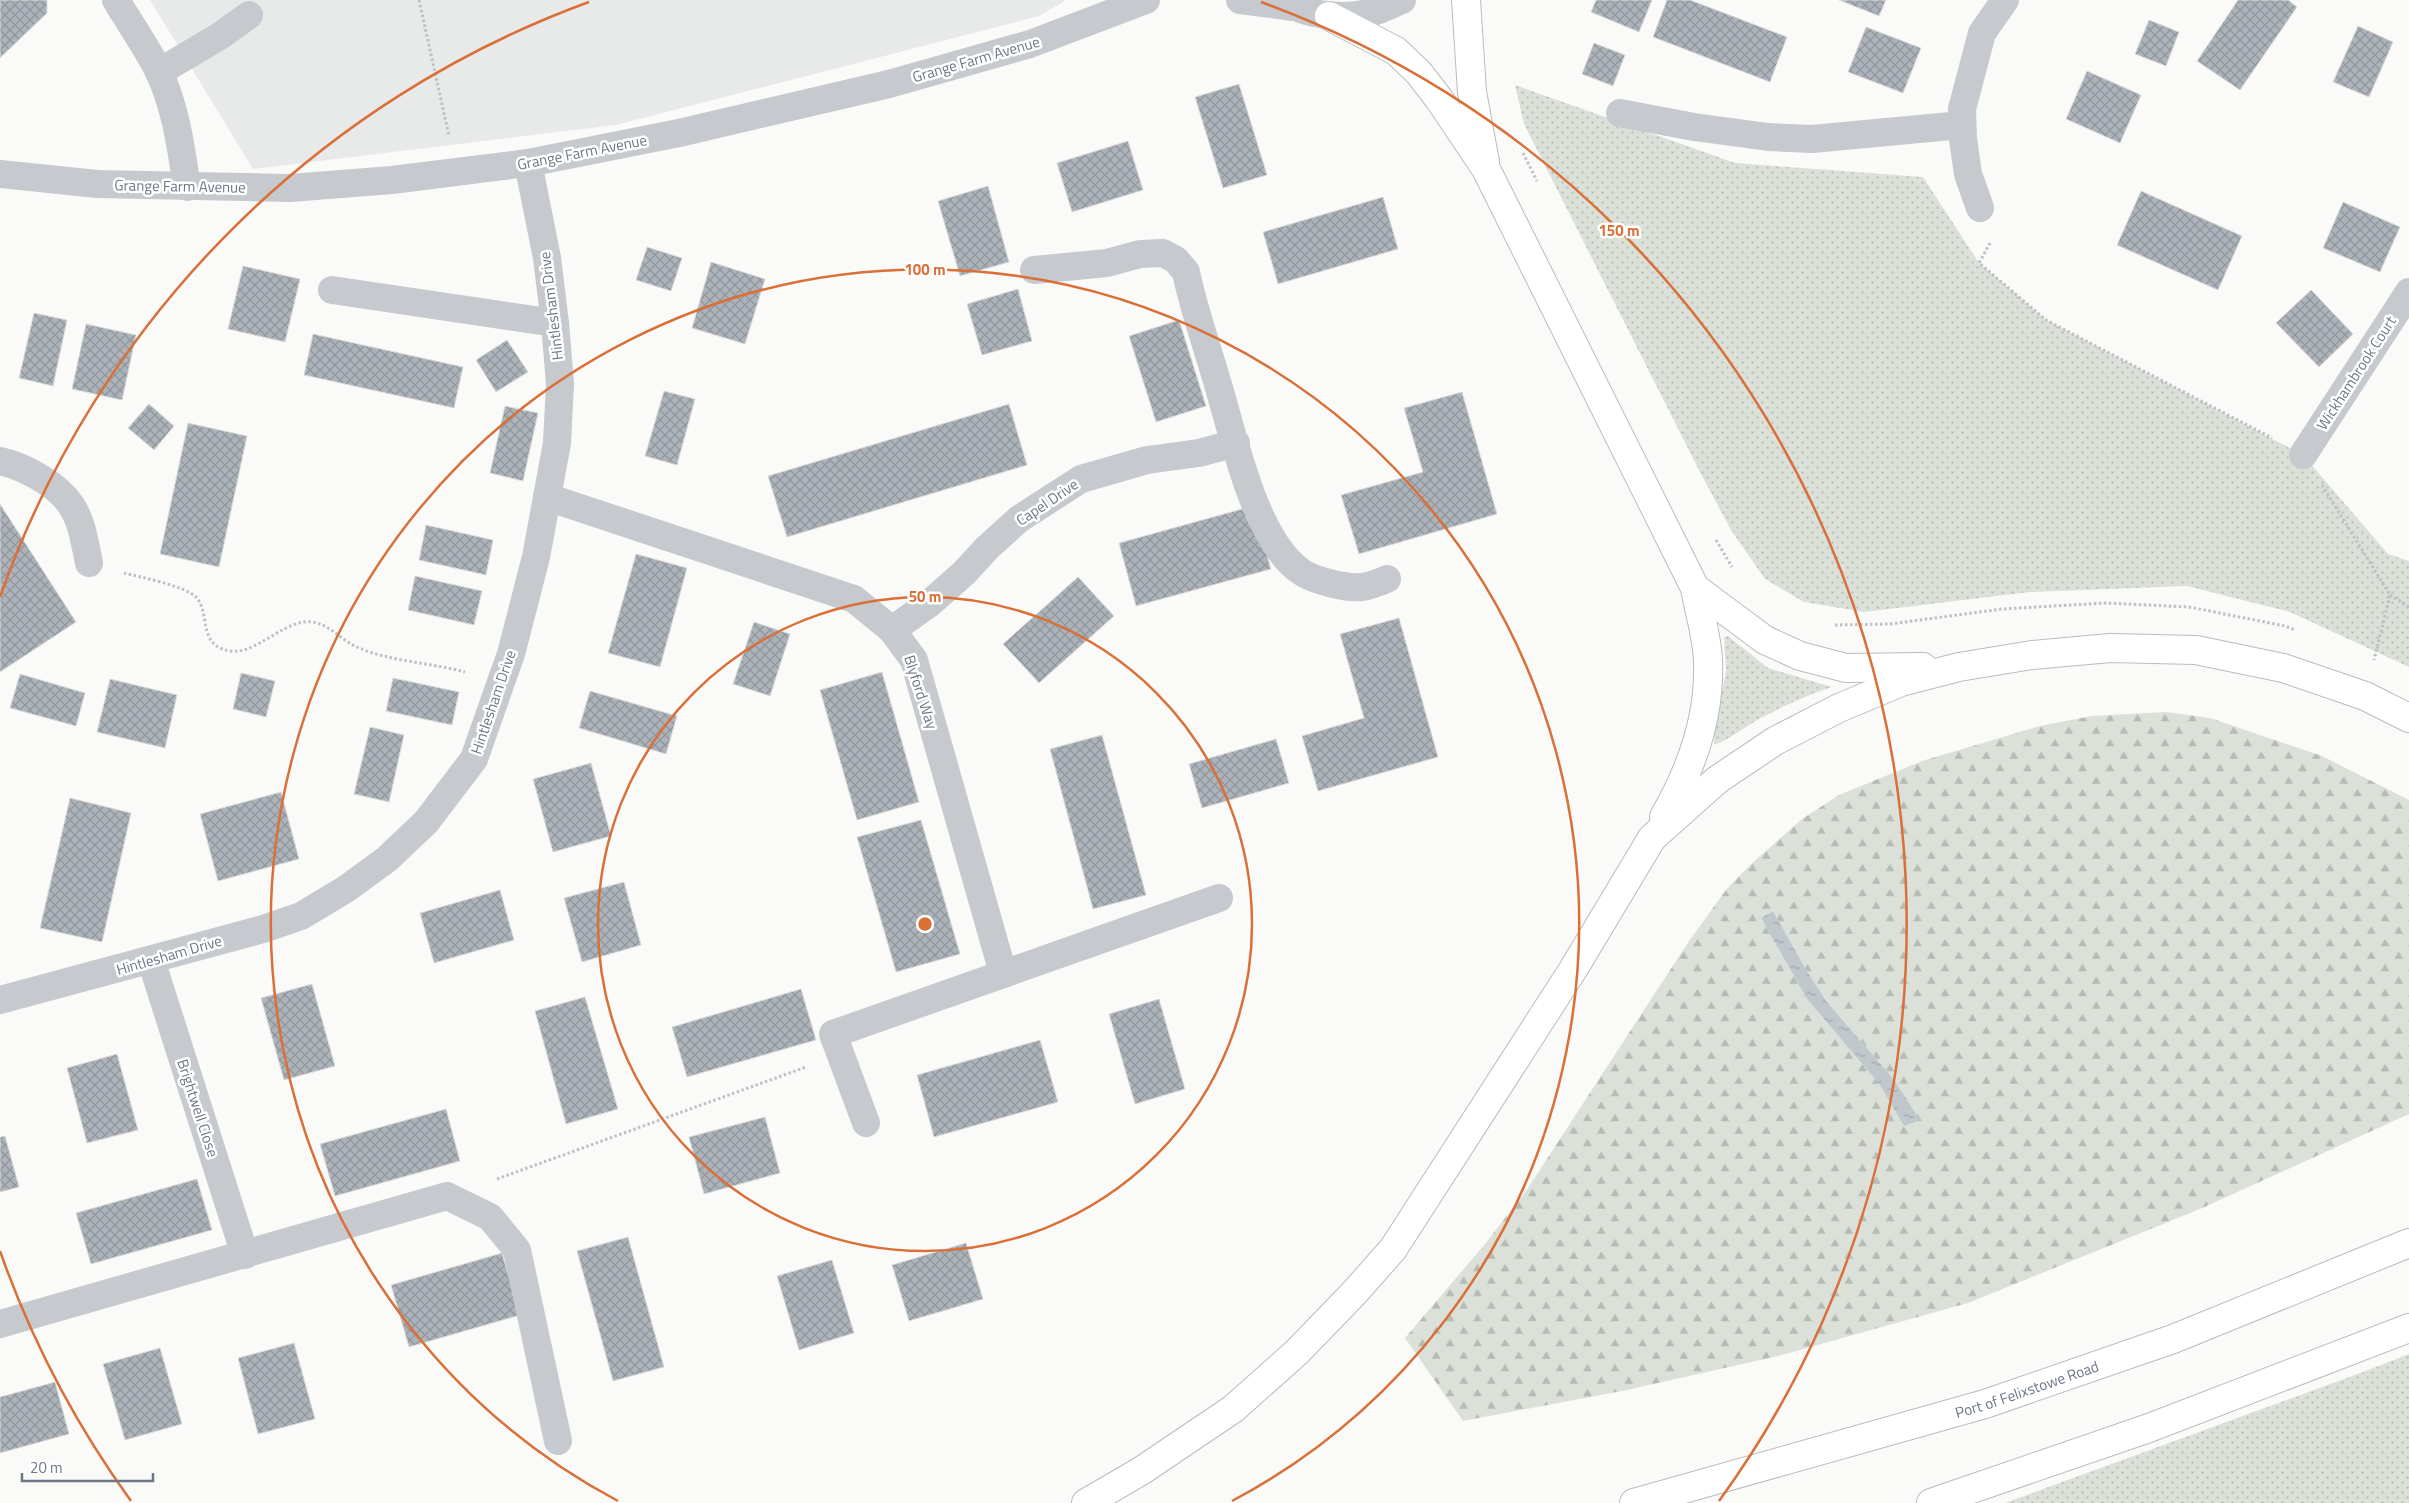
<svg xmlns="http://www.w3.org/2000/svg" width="2409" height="1503" viewBox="0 0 2409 1503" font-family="'Titillium Web',sans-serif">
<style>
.built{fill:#e8e9e9}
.grass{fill:url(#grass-dots)}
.forest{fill:url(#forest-firs);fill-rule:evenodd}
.water{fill:url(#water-ripples)}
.building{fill:url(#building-cross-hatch);stroke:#dcdcda}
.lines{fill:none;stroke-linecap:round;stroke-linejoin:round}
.highway-casing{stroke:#b9bcbf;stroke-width:30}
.path{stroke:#bec0c3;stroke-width:3;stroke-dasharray:2.5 2.5;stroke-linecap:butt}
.minor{stroke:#c6c9cd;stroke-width:28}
.highway{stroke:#fff;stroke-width:28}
.ring{fill:none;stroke:#da6f37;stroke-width:2.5}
.labels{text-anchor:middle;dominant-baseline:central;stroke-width:5;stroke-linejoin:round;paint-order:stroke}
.street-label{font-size:15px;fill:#6b7787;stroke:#fff}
.centre{fill:#da6f37;stroke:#fff;stroke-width:2.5}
.ring-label{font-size:15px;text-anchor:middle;font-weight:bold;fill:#da6f37;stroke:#fff;stroke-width:5;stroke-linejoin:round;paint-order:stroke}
</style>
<defs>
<pattern id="grass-dots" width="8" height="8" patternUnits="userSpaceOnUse" patternTransform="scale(1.25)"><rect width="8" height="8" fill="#dbe1d9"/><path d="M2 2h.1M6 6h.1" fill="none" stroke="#b6bbb6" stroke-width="1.8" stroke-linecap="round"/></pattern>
<pattern id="forest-firs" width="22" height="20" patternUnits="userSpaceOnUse" patternTransform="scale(1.25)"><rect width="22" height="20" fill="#dbe1d9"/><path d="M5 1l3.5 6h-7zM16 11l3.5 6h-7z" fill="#b6bbb6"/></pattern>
<pattern id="water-ripples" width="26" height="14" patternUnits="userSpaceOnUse" patternTransform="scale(1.25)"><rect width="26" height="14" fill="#c0c8cd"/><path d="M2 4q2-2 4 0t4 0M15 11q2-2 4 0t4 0" fill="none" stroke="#a0a7ac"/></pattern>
<pattern id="building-cross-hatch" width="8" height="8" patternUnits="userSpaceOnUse" patternTransform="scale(1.25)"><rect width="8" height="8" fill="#adb3ba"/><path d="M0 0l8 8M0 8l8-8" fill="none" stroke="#91969d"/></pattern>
</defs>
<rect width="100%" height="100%" fill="#fafaf8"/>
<!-- built -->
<polygon class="built" points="150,0 1066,0 1039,16 616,125 253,169"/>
<!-- grass -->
<g class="grass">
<polygon points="1515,85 1735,163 1923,177 1979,263 2046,320 2303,455 2388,554 2409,561 2409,667 2290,612 2187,586 2030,592 1864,612 1804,602 1765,579 1731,530 1701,474 1524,124"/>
<path d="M1728 636 1768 668 1832 687C1807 695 1782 707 1759 719 1744 727 1731 739 1714 745V730L1726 672 1724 637Z"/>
<polygon points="2409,1354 2409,1503 2005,1503 2363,1372"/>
</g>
<!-- forest -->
<path class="forest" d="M2166 712 2210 718 2322 756 2409 800V1114L2200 1209 1968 1303 1778 1356 1622 1391 1463 1421 1405 1338 1485 1244 1526 1191 1689 941 1726 890 1750 865 1802 819 1839 795 1922 761 2040 726 2092 716ZM1773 911 1808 973 1827 1002 1892 1077 1904 1125 1880 1085 1807 999 1761 918Z"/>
<!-- water -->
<polygon class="water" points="1773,911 1808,973 1827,1002 1892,1077 1920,1120 1904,1126 1880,1085 1807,999 1761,918"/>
<!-- building -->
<g class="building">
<polygon points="0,0 47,0 47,13 0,58"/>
<polygon points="1596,0 1652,0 1639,32 1591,12"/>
<polygon points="1667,0 1690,0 1787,37 1770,82 1653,37"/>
<polygon points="1839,0 1886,0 1879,16"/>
<polygon points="2238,0 2288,0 2297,7 2240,90 2197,61"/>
<polygon points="2149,20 2179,32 2166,66 2135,54"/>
<polygon points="2358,26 2393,42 2369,97 2333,82"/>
<polygon points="1866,27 1921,48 1903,93 1848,72"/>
<polygon points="1594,43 1625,55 1613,86 1582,74"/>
<polygon points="2087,71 2141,95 2120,143 2066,119"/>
<polygon points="1239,84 1267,175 1223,188 1195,97"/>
<polygon points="1128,141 1143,190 1072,212 1057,163"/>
<polygon points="988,186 1009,262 960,276 938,201"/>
<polygon points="2141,191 2242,236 2218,290 2117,245"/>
<polygon points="1383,197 1398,249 1278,284 1263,232"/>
<polygon points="2343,202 2400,227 2380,272 2323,248"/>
<polygon points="647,247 682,258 671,291 636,280"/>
<polygon points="711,262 765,279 745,344 692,328"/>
<polygon points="243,266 300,279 285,342 228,329"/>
<polygon points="1018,289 1032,341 982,355 967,304"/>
<polygon points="2311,290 2353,334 2319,367 2276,323"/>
<polygon points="34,313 67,320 53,386 19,378"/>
<polygon points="1179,320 1206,406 1156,422 1129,336"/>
<polygon points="86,324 136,335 122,400 72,389"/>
<polygon points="313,334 463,367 454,408 304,375"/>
<polygon points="507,340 528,372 496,392 476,360"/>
<polygon points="664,391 695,399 677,465 645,456"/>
<polygon points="1462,392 1497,514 1359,554 1341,495 1423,472 1404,408"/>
<polygon points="149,404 174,426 154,450 128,428"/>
<polygon points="1009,404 1027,465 787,537 768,476"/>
<polygon points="505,406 538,413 523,481 490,473"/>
<polygon points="188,423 247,436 219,567 160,554"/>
<polygon points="0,504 76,622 0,672"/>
<polygon points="1253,506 1271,569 1136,606 1119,543"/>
<polygon points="426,525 493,540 486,575 419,560"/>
<polygon points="636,554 687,568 660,667 608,653"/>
<polygon points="415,576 482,591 474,625 408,610"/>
<polygon points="1078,577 1114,616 1039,683 1003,644"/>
<polygon points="1399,618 1438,757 1318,791 1302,736 1364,718 1340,634"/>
<polygon points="754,622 790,634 770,696 733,684"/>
<polygon points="882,672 919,802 857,820 820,690"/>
<polygon points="241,673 275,681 266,717 233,709"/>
<polygon points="20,674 85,693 76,726 10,708"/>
<polygon points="393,678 459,692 452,725 386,711"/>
<polygon points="110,679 177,695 165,748 97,732"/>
<polygon points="590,691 677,716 666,754 579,728"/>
<polygon points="370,727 404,735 389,802 354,794"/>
<polygon points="1102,735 1146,895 1093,909 1050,749"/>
<polygon points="1276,739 1289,783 1202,808 1189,764"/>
<polygon points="591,763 611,836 553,852 533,779"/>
<polygon points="281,792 299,859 218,881 200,814"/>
<polygon points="70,798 131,813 102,942 40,928"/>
<polygon points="921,820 960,954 896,972 857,837"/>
<polygon points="624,882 641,945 582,962 564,898"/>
<polygon points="500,890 514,940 434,963 420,913"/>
<polygon points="312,984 335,1066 284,1080 261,998"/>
<polygon points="801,989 816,1040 687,1077 672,1027"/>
<polygon points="585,997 618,1109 566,1124 535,1011"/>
<polygon points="1159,999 1185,1089 1135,1104 1109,1014"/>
<polygon points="1040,1040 1058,1102 934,1137 917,1075"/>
<polygon points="117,1054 138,1130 87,1143 67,1068"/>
<polygon points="446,1109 460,1161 335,1196 320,1144"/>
<polygon points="765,1117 780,1173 704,1194 689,1137"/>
<polygon points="5,1136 19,1187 0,1192 0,1137"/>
<polygon points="197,1179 212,1230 91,1264 76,1213"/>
<polygon points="628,1237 664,1367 613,1381 577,1251"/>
<polygon points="966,1243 983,1299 909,1321 892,1265"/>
<polygon points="502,1253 520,1315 409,1347 391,1285"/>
<polygon points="832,1260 854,1333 799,1350 777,1276"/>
<polygon points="294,1343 315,1419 258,1434 238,1358"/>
<polygon points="160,1348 182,1424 125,1440 103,1364"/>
<polygon points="55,1382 69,1434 0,1453 0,1397"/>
</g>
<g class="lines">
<defs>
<g id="highway">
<polyline points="1466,0 1472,92 1485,162"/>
<path d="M1329 16 1396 51 1419 73 1439 99 1486 169 1695 588C1699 612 1708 639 1708 663 1710 719 1691 770 1664 817"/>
<polyline points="1695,588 1765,640 1800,656 1846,668 1923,667"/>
<polyline points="1086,1503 1141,1471 1233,1409 1297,1352 1355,1292 1393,1249 1574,968 1652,838 1717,780 1775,741 1839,708 1901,682 1959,667 2032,655 2110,648 2196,650 2283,668 2365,696 2409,718"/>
<path id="s1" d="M1634 1503 1985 1404 2173 1339 2409 1243"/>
<polyline points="1931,1503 2149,1428 2409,1328"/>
</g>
</defs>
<!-- highway casing -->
<use href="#highway" class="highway-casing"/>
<!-- path -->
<g class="path">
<polyline points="419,0 449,136"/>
<polyline points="1523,153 1537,181"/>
<polyline points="1990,243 1979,263 2046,320 2272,438"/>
<polyline points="2322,485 2390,595 2374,660"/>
<polyline points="1716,540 1732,567"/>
<path d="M124 573C140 577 185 586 196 597 211 613 197 646 230 651 253 655 280 625 304 622 325 619 339 639 357 647 387 661 432 663 465 672"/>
<polyline points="2390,595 2409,607"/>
<polyline points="1835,625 1890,624 2002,609 2106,603 2189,607 2285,626 2295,630"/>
<polyline points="497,1179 806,1067"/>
</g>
<!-- minor -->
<g class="minor">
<path d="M116 0C130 24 147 47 159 72 176 108 181 148 187 187"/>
<polyline points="1240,0 1293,7"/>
<path d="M1283 0C1307 16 1341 19 1369 13 1380 11 1392 4 1402 0"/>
<polyline points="159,72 220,36 249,15"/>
<polyline points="1620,113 1694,127 1768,137 1812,139 1962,125"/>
<polyline points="0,174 97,184 290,188 392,180 528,163 679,133 889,84 1030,44 1146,0"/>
<polyline points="1980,208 1968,174 1963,139 1962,109 1982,33 2005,0"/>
<path d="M1034 270 1107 263 1140 254 1163 253 1176 260 1186 272C1193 307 1206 343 1216 378 1233 432 1253 537 1300 571 1312 580 1347 589 1362 587 1370 586 1380 582 1387 579"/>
<polyline points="332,290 555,323"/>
<polyline points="2303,455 2409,292"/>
<path d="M0 461C23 466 57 484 71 505 82 521 85 544 89 563"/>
<polyline points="547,497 854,599 892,630 914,660 1003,973"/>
<polyline points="892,630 930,603 964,573 987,548 1019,519 1081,479 1147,460 1199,453 1236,443"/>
<polyline points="151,960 245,1255"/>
<polyline points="0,1000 263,929 301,916 346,889 387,859 426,822 474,759 501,682 511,654 536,557 557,443 560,384 555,323 547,258 528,163"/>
<polyline points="866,1123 833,1034 1219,898"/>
<polyline points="0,1324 447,1196 490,1217 517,1250 558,1441"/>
</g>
<!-- highway -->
<use href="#highway" class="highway"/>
</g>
<!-- distance rings -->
<g class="ring">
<circle cx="925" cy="924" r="327"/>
<path d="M618 1501A654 654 0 1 1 1232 1501"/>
<path d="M131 1501A981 981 0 0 1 0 1251M0 597A981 981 0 0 1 589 2M1261 2A981 981 0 0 1 1719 1501"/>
</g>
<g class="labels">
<!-- street labels -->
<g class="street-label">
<text transform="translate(976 59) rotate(-16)">Grange Farm Avenue</text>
<text transform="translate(582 152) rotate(-11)">Grange Farm Avenue</text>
<text transform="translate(180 186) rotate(1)">Grange Farm Avenue</text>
<text transform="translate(551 306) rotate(-97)">Hintlesham Drive</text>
<text transform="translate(2356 373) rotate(-57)">Wickhambrook Court</text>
<text transform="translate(1047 502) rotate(-34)">Capel Drive</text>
<text transform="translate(921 692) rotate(72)">Blyford Way</text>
<text transform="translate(493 702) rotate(-71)">Hintlesham Drive</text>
<text transform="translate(169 955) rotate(-16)">Hintlesham Drive</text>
<text transform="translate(198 1108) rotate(72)">Brightwell Close</text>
<text stroke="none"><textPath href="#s1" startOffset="409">Port of Felixstowe Road</textPath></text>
</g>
</g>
<circle cx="925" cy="924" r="8" class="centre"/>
<g class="ring-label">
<text x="1619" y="236">150 m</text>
<text x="925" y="275">100 m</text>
<text x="925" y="602">50 m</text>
</g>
<!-- scale -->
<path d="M22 1473v8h131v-8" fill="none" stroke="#6b7787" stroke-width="2.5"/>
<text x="30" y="1473" font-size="15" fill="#6b7787" stroke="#ffffff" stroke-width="4" paint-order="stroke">20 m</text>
</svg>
